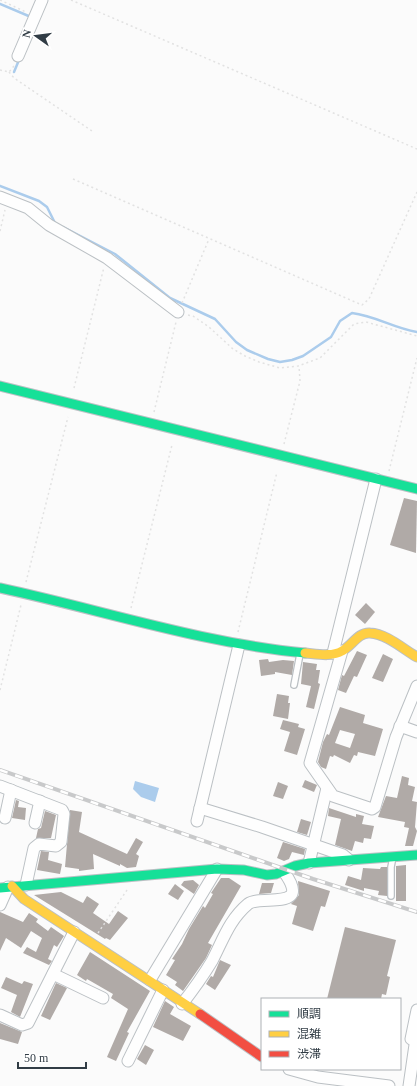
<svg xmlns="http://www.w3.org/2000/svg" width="417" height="1086" viewBox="0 0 417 1086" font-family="'Times New Roman','Noto Sans JP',serif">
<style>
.water{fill:#abccec}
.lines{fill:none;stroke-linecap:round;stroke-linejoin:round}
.stream{stroke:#abccec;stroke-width:2.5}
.building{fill:#b0aaa7;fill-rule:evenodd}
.lane-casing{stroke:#bbc0c4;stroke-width:8}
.street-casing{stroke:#bbc0c4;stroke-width:13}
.fast-casing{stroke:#bbc0c4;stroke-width:11}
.slow-casing{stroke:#bbc0c4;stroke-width:11}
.jam-casing{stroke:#bbc0c4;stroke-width:11}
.path{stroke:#e2e2e2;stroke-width:1.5;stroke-dasharray:2 3;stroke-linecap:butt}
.lane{stroke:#fefefe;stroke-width:5.5}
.street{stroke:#fefefe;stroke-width:11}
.fast{stroke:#16e098;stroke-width:9}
.slow{stroke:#ffcf43;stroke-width:9}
.jam{stroke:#f24e42;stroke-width:9}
.rail-casing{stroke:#c8c9ca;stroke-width:4}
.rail{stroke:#fff;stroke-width:2.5;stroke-dasharray:8;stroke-linecap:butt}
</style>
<rect width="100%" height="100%" fill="#fbfbfb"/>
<!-- water -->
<polygon class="water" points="135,781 159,788 155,802 141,797 133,789"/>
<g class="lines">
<!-- stream -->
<g class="stream">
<polyline points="0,4 31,17"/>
<polyline points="14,72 19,60"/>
<polyline points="0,186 39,201 47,207 55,223"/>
<path d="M63 227 115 254 170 298 215 319 236 342 247 350 268 359 280 362 292 360 303 356 331 337 340 321 352 313C376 316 393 328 417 332"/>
</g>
</g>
<!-- building -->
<g class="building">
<polygon points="404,498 417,501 416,553 390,545"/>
<polygon points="366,603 375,612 365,624 355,615"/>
<polygon points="357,651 367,655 357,677 354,676 346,693 338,690 342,675 344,676"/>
<polygon points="383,654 393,659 383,682 372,678"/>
<polygon points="268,659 269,662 283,660 294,661 292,675 275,672 275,674 261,676 259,660"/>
<polygon points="303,662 317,664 316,670 320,670 318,683 320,684 314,709 306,707 311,686 301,684"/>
<polygon points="277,694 289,696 288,703 290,703 288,719 273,716"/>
<path d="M340 707 365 715 363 723 383 729 375 756 358 752 357 756 354 755 350 763 334 755 333 757 330 756 326 769 321 767 318 762 323 742 327 734 329 735ZM340 730 355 734 350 748 335 743Z"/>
<polygon points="283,720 299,724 298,727 305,729 297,755 284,751 290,732 280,729"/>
<polygon points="402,776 409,778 408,785 415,787 412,801 417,802 415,827 417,831 413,846 405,846 409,828 404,827 405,822 378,817 386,796 397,798"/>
<polygon points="305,780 317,785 314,792 302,787"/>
<polygon points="278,782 288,786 283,799 273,796"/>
<polygon points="16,800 19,801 18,807 26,808 25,820 12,818"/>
<polygon points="329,808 356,817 356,814 364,816 362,824 374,826 371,839 364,838 363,843 355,841 352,851 335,845 341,819 328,816"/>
<polygon points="70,810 82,812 79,832 127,854 136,838 143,842 136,854 139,856 136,867 127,868 120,864 120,866 93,854 94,869 79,871 79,869 65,867"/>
<polygon points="45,811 56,815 51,838 36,838 38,829 41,828"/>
<polygon points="301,819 311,822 307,835 297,832"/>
<polygon points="283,842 305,849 304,855 292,852 289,859 284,861 277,858"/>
<polygon points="41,851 49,852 48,860 62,864 60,874 37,870"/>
<polygon points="406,865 406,901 396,901 396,866"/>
<polygon points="381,867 387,867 387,896 378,895 379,891 364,888 364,891 345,885 348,876 361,880 363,868 380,869"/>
<polygon points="221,878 229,878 241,886 208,943 212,945 206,958 183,991 175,985 177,982 166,975 175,960 172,959 182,944 189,929 203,906 205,908 213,894 211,893"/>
<polygon points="193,880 199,885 194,894 181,885 184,881"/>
<polygon points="298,881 330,891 325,907 321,906 313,931 292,924 297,906 291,904 299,895"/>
<polygon points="262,883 274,883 271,893 259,894"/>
<polygon points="175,884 184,891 178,900 168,894"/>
<polygon points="61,892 83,903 87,896 99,904 93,913 109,924 118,911 128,918 110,940 106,938 105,939 34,895"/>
<polygon points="0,912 23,922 29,913 38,919 36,922 48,931 51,927 64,936 57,947 54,945 48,959 52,961 49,965 23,953 27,947 36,952 42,938 31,931 21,948 6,938 0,951"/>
<polygon points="345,927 396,940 387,976 390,977 386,995 382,994 381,999 327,999"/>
<polygon points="90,952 150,991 127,1032 129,1033 116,1061 107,1057 128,1009 111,998 113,994 87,979 86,981 77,975"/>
<polygon points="220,960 231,965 215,990 206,984 211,976 213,977"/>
<polygon points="6,977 22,984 24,981 33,984 20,1017 11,1012 17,995 1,988"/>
<polygon points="56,983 67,988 50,1020 41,1016"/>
<polygon points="165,1001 174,1007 170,1014 191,1026 183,1041 153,1027"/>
<polygon points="0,1023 22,1032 18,1044 0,1039"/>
<polygon points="145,1045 154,1050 146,1065 137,1059"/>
</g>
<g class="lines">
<defs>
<g id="lane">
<polyline points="294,685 300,654"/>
<polyline points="391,896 391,867 393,857"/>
</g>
<g id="street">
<polyline points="18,56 42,0"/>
<polyline points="0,197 28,208 49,225 107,258 178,312"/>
<polyline points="342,651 310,763 333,796 372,809 375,807 396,737 417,686"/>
<polyline points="333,653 376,479"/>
<polyline points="400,726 417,732"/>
<polyline points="0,786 62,810 64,814 61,842 56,846 39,844 34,848 26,885"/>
<polyline points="200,808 262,827 343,855 349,860"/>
<polyline points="5,818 11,790"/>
<polyline points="197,821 239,645"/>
<polyline points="35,823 40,801"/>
<polyline points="309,863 327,788"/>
<polyline points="0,905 8,887"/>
<polyline points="53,974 103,998"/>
<polyline points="150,980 217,869"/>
<path d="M182 1004C193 990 203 976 212 961 223 940 229 920 248 904 261 894 313 912 284 872"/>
<polyline points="0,1015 22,1025 28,1023 74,932"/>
<polyline points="411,1039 417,1010"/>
<polyline points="128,1061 163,990"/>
<polyline points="289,1069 318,1077 389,1086"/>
<polyline points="409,1086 417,1031"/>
</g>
<g id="fast">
<polyline points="0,386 417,489"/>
<path d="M0 588C102 610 201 643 305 653"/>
<polyline points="0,888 217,869 244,870 267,875 276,874 295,866 309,863 417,855"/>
</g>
<g id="slow">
<path d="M305 653C317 654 332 657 342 651 352 646 358 632 370 633 387 634 403 649 417 657"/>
<polyline points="12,886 24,899 200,1014"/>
</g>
<polyline id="jam" points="200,1014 262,1057"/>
</defs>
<!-- lane casing -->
<use href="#lane" class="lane-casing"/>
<!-- street casing -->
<use href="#street" class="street-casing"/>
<!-- fast casing -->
<use href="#fast" class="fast-casing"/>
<!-- slow casing -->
<use href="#slow" class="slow-casing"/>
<!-- jam casing -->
<use href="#jam" class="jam-casing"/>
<!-- path -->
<g class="path">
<polyline points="0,0 26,12"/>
<polyline points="71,0 417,149"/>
<polyline points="0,70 9,72 14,66"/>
<polyline points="9,72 14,78 92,131"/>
<polyline points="73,179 362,305 369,299 417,192"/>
<polyline points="0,231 5,210"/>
<polyline points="182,303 209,239"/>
<polyline points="188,315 193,316 209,327 233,349 245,356 259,362 280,368 298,366 320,358 354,324 366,322 417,336"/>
<polyline points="74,388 104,267"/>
<polyline points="154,412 176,322"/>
<polyline points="284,444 300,381 299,366"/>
<polyline points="389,471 417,358"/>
<polyline points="26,582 68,417"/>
<polyline points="131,608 172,445"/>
<polyline points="238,632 277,472"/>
<polyline points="0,690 21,605"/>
<polyline points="98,933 127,890"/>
</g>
<!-- lane -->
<use href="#lane" class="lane"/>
<!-- street -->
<use href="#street" class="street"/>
<!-- fast -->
<use href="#fast" class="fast"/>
<!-- slow -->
<use href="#slow" class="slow"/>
<!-- jam -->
<use href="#jam" class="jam"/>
<defs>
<polyline id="rail" points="0,770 313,879 417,912"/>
</defs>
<!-- rail casing -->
<use href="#rail" class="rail-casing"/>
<!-- rail -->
<use href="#rail" class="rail"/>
</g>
<!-- legend -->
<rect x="261" y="998" width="140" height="72" fill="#ffffff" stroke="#adb1b5"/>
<rect x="269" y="1011" width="20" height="6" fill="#16e098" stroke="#adb1b5"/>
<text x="297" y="1018" font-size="12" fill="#313c45">順調</text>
<rect x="269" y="1031" width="20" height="6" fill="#ffcf43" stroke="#adb1b5"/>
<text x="297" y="1038" font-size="12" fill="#313c45">混雑</text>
<rect x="269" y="1051" width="20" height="6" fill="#f24e42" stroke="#adb1b5"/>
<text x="297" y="1058" font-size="12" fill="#313c45">渋滞</text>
<!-- north arrow -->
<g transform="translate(36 36) rotate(284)" stroke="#ffffff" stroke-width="3" paint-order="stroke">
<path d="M0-3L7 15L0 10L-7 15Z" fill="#313c45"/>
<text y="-6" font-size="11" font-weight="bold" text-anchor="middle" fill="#313c45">N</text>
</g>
<!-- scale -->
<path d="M18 1062v6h68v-6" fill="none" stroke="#313c45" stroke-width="2"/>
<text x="24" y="1062" font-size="12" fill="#313c45" stroke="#ffffff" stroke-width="3" paint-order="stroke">50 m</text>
</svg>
